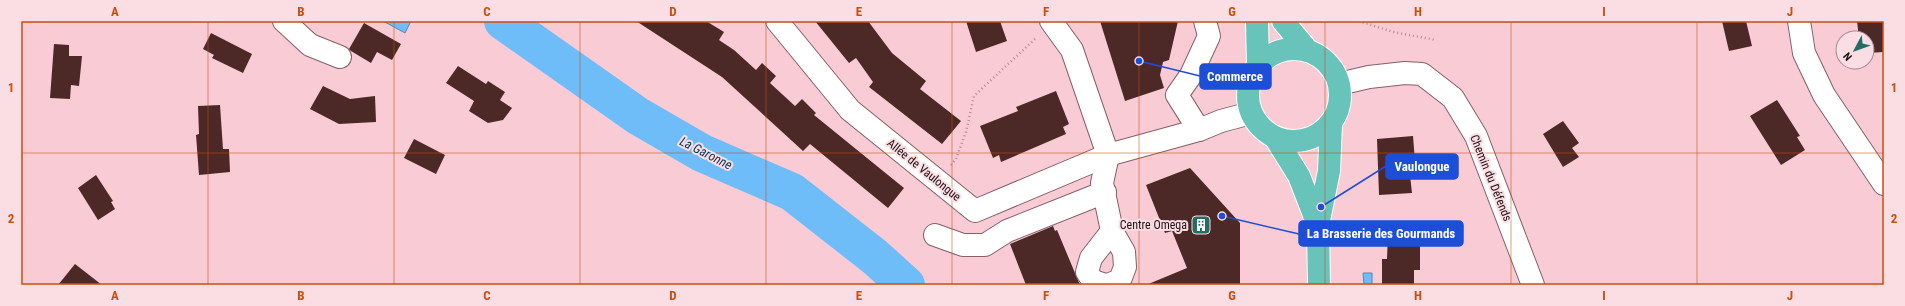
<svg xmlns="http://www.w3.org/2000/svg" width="1905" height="306" viewBox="0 0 1905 306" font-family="'Roboto Condensed',sans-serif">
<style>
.water{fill:#6ebdf9;stroke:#5789b5}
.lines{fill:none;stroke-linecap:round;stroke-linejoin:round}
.river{stroke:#6ebdf9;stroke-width:38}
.building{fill:#4c2927}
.minor-casing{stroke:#865f68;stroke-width:24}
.major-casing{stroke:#fff;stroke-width:24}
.path{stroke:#b08d95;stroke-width:2.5;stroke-dasharray:1 3;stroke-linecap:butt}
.minor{stroke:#fff;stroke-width:22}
.major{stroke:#68c3ba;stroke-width:22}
.grid{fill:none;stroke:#ca4e0d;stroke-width:1;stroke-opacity:0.55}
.labels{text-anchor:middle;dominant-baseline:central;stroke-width:4;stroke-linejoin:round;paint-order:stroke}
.street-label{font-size:12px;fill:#201115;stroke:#fadee4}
.poi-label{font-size:12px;fill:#201115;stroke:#fadee4;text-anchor:end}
.water-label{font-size:13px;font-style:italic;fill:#073552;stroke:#fadee4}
.leader{fill:none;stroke:#1d4ed8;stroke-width:1.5}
.callout-dot{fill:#1d4ed8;stroke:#fadee4;stroke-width:1.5}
.callout{fill:#1d4ed8;stroke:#1d4ed8;stroke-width:1.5}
.callout-label{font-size:13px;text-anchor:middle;font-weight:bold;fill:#fff}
.neatline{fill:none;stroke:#ca4e0d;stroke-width:1.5}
.grid-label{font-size:13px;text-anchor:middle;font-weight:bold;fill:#ca4e0d}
</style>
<rect width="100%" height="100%" fill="#f9cbd5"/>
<!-- water -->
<g class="water">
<polygon points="383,21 411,21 405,33"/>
<polygon points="1363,273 1372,273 1372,285 1364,285"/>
</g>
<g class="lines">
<!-- river -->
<polyline class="river" points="503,21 638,116 702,153 792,192 875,257 906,285"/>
</g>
<!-- building -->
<g class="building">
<polygon points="636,21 706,21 724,32 719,40 734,50 756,70 762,63 776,76 770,83 795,106 802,99 816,113 814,115 904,188 888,208 810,144 803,151 722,77"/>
<polygon points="815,21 868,21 892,53 926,81 920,89 961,121 942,144 869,87 873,82 856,58 849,63"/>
<polygon points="966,21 1000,21 1007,41 976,52"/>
<polygon points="1100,21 1178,21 1169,60 1163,62 1160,75 1164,88 1125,101"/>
<polygon points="1722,21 1746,21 1752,46 1729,51"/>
<polygon points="1857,21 1883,21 1884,52 1867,53 1867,38 1859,38"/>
<polygon points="364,23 401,44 392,60 377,52 371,63 351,51 349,49"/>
<polygon points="211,33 252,54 243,73 212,58 214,55 203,49"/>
<polygon points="54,44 69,45 69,56 82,56 79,86 71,85 70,99 50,98"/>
<polygon points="458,66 486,84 488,81 505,92 500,100 512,108 503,120 488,123 469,111 474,101 446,83"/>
<polygon points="323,86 350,99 375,96 376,122 339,124 310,109"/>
<polygon points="1056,91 1069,124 1063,127 1066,134 1001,162 999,155 993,158 980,126 1018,111 1016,107"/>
<polygon points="1777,100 1800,136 1797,137 1805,150 1781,165 1750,116"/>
<polygon points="220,105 223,149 229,149 230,172 199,175 196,135 199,134 198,106"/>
<polygon points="1563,121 1579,143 1572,148 1579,157 1563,167 1543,134"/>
<polygon points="1413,136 1416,174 1410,175 1412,193 1379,195 1377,139"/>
<polygon points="414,139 445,155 436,174 404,158"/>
<polygon points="1190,168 1240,223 1240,285 1146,285 1187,268 1172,231 1165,233 1146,185"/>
<polygon points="96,175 113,201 111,202 115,209 98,220 78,188"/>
<polygon points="1053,226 1055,231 1057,230 1080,285 1026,285 1010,244"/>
<polygon points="1388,233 1420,233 1420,270 1414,270 1414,285 1382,285 1382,259 1387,259"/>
<polygon points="75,264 102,285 58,285"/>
</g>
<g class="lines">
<defs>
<g id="minor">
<polyline points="284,21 310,45 340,57"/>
<polyline points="777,21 850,110 975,211 1108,155 1199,130 1221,121 1251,113"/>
<polyline points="1051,21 1072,50 1108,155 1102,183 1112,231 1124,252 1125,267 1120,280 1108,285"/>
<polyline points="1799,21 1804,53 1824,95 1884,184"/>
<polyline points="1339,84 1369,77 1405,73 1422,74 1453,98 1476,136 1533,285"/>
<polyline points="1199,130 1177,95 1191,75 1209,36 1205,21"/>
<polyline points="935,235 963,245 985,245 1007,231 1105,192"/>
<polyline points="1105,285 1093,281 1087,272 1091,258 1112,231"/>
</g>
<g id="major">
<polyline points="1257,21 1258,65"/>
<polyline points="1283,21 1308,51"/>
<circle cx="1294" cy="95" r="46"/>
<polyline points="1276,139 1299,176 1318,225"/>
<polyline points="1319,285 1318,225 1329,171 1331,124"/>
</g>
</defs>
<!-- minor casing -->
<use href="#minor" class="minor-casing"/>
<!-- major casing -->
<use href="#major" class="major-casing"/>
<!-- path -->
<g class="path">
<polyline points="1359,21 1393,32 1436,40"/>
<polyline points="951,165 956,159 966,132 974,96 1036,38"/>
</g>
<!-- minor -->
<use href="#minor" class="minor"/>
<!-- major -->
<use href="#major" class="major"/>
</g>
<!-- grid -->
<path class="grid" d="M208 21V285M394 21V285M580 21V285M766 21V285M952 21V285M1139 21V285M1325 21V285M1511 21V285M1697 21V285M21 153H1884"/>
<!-- icons -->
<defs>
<symbol id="building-square" viewBox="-11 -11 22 22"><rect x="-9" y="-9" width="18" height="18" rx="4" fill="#256d63" stroke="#fadee4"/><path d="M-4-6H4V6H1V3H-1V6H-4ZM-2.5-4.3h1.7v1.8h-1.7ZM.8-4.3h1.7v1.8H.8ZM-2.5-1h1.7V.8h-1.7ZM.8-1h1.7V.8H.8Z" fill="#fff"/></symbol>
</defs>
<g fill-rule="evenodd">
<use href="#building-square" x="1190" y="214" width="22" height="22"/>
</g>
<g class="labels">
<!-- street labels -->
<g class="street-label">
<text transform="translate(924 170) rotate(39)">Allée de Vaulongue</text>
<text transform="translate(1491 178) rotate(68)">Chemin du Défends</text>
</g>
<!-- poi labels -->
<g class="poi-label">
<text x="1187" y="225">Centre Omega</text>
</g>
<!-- water labels -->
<g class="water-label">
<text transform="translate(706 153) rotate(27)">La Garonne</text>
</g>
</g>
<!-- callouts -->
<path class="leader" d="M1139 61L1200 76M1321 207L1386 166M1222 216L1299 234"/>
<g class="callout-dot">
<circle cx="1139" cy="61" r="4"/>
<circle cx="1321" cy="207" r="4"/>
<circle cx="1222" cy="216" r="4"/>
</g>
<g class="callout">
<rect x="1200" y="64" width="71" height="25" rx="4"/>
<rect x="1386" y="154" width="72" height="25" rx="4"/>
<rect x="1299" y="221" width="164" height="25" rx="4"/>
</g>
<g class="callout-label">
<text x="1235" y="81">Commerce</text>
<text x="1422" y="171">Vaulongue</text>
<text x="1381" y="238">La Brasserie des Gourmands</text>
</g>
<!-- border -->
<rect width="1905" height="306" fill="none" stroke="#fadee4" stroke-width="44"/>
<!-- north arrow -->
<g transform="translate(1855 50) rotate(229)"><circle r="19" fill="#fadee4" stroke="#a38c91"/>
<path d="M0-3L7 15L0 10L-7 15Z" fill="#256d63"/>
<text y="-6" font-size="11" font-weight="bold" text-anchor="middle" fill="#201115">N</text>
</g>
<rect x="22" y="22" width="1861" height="262" class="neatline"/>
<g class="grid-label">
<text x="115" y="16">A</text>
<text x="301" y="16">B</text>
<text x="487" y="16">C</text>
<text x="673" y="16">D</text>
<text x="859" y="16">E</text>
<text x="1046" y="16">F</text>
<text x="1232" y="16">G</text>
<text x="1418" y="16">H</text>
<text x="1604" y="16">I</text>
<text x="1790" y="16">J</text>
<text x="11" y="92">1</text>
<text x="1894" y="92">1</text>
<text x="11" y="223">2</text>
<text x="1894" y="223">2</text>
<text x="115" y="300">A</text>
<text x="301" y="300">B</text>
<text x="487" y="300">C</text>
<text x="673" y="300">D</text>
<text x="859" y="300">E</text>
<text x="1046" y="300">F</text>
<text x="1232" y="300">G</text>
<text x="1418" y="300">H</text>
<text x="1604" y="300">I</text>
<text x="1790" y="300">J</text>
</g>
</svg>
